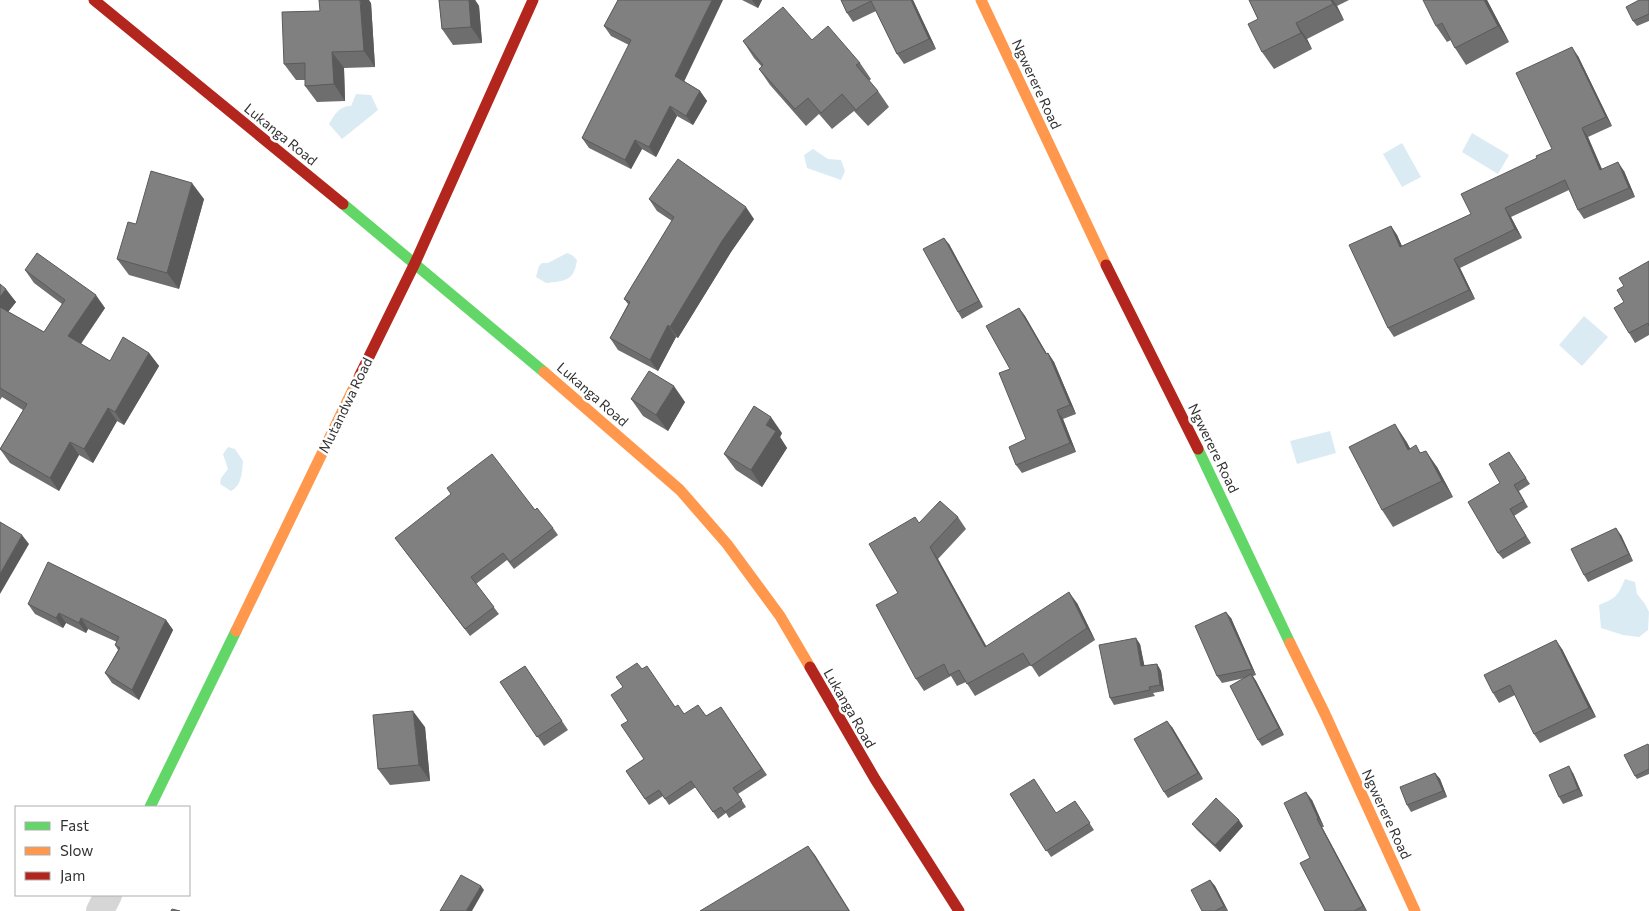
<svg xmlns="http://www.w3.org/2000/svg" width="1649" height="911" viewBox="0 0 1649 911" font-family="Commissioner,sans-serif">
<style>
.water{fill:#dbebf4}
.lines{fill:none;stroke-linecap:round;stroke-linejoin:round}
.street{stroke:#d6d6d6;stroke-width:28}
.fast{stroke:#63d668;stroke-width:11}
.slow{stroke:#ff974d;stroke-width:11}
.jam{stroke:#b3261e;stroke-width:11}
.wall{fill:#6e6e6e}
.shaded-wall{fill:#5a5a5a}
.building{fill:#808080;stroke:#5a5a5a}
.labels{text-anchor:middle;dominant-baseline:central;stroke-width:5;stroke-linejoin:round;paint-order:stroke}
.street-label{font-size:14px;fill:#323232;stroke:#fff}
</style>
<rect width="100%" height="100%" fill="#fff"/>
<!-- water -->
<g class="water">
<path d="M356 94 371 95 378 110 342 139 329 124C335 114 339 106 351 106Z"/>
<polygon points="1472,133 1509,155 1498,174 1462,152"/>
<polygon points="1402,143 1421,177 1402,187 1383,154"/>
<polygon points="813,149 828,159 841,160 845,171 841,180 807,168 804,155"/>
<path d="M567 253 572 255 577 260C574 281 565 281 546 283L536 277 539 266 542 263H548Z"/>
<polygon points="1584,316 1608,337 1582,366 1559,345"/>
<polygon points="1330,431 1336,453 1297,464 1290,441"/>
<path d="M228 447 235 449 243 461C242 473 242 485 231 491L220 484 221 478 228 469 223 454Z"/>
<path d="M1625 579 1635 582 1637 594 1645 604 1649 612 1648 630 1639 637 1623 635 1601 628 1599 605C1616 598 1618 596 1625 579Z"/>
</g>
<g class="lines">
<!-- street -->
<polyline class="street" points="100,911 108,895"/>
<!-- fast -->
<g class="fast">
<polyline points="343,204 544,372"/>
<polyline points="1198,449 1290,643"/>
<polyline points="150,807 236,631"/>
</g>
<!-- slow -->
<g class="slow">
<polyline points="981,0 1106,265"/>
<polyline points="544,372 680,490 727,544 780,616 810,667"/>
<polyline points="236,631 360,375"/>
<polyline points="1290,643 1325,714 1415,911"/>
</g>
<!-- jam -->
<g class="jam">
<polyline points="94,0 343,204"/>
<polyline points="1106,265 1198,449"/>
<polyline points="360,375 415,263 533,0"/>
<polyline points="810,667 875,779 959,911"/>
</g>
</g>
<!-- wall -->
<g class="wall">
<polygon points="439,0 475,0 479,6 482,43 453,45 442,29"/>
<polygon points="618,0 684,81 700,91 707,101 693,125 677,116 656,157 642,149 631,169 589,148 582,138 629,45 611,36 604,26"/>
<polygon points="742,0 762,0 758,8"/>
<polygon points="841,0 913,0 936,49 904,64 897,54 876,11 853,22 847,13"/>
<polygon points="1249,0 1349,0 1337,6 1344,20 1307,39 1312,49 1274,69 1262,52 1258,19"/>
<polygon points="1487,0 1509,42 1466,65 1455,48 1451,40 1447,42 1436,26"/>
<polygon points="1649,0 1649,21 1637,26 1633,21"/>
<polygon points="371,3 375,67 344,68 345,101 317,102 305,86 305,80 296,80 284,64 320,11"/>
<polygon points="812,40 860,63 871,79 869,81 878,91 889,107 868,126 854,111 832,129 819,114 806,126 770,85 759,69 762,67 754,58 743,41"/>
<polygon points="1578,56 1612,126 1588,137 1602,169 1624,171 1635,197 1584,219 1578,210 1569,190 1511,217 1522,238 1460,268 1475,299 1394,337 1388,328 1391,226 1397,235 1402,246 1471,214 1537,158 1552,149"/>
<polygon points="204,199 179,289 129,275 117,259 136,224"/>
<polygon points="649,199 754,219 731,252 678,338 676,337 658,371 618,350 610,338 628,304 624,299 672,221 657,211"/>
<polygon points="949,244 983,307 962,319 958,312"/>
<polygon points="1649,261 1649,335 1635,343 1629,333 1624,302 1624,286"/>
<polygon points="25,270 105,308 81,344 110,361 149,353 159,366 124,425 117,421 93,463 79,455 59,491 10,463 0,449 23,410 2,397 0,400 0,284 16,302 8,312 44,332 62,304 34,283"/>
<polygon points="1019,308 1025,316 1047,354 1048,353 1054,362 1076,414 1063,419 1076,452 1022,473 1016,465 1026,439 1010,369"/>
<polygon points="631,399 685,402 668,431 643,416"/>
<polygon points="782,433 780,437 787,448 762,487 736,470 724,454"/>
<polygon points="1406,441 1410,448 1421,453 1437,467 1453,497 1393,527 1382,510"/>
<polygon points="1509,452 1530,484 1519,491 1528,507 1514,516 1531,543 1503,559 1498,553 1500,483"/>
<polygon points="535,510 553,528 558,535 514,569 507,560 476,584 499,614 470,636 395,538"/>
<polygon points="958,517 966,529 938,559 986,646 1077,603 1095,640 1039,677 1031,665 975,696 966,682 957,686 951,676 924,691 916,679 898,593 919,523"/>
<polygon points="1621,535 1633,561 1588,582 1584,575"/>
<polygon points="28,604 166,620 173,630 139,700 112,683 105,673 118,650 115,645 117,642 88,629 86,633 66,623 63,628 35,614"/>
<polygon points="1231,618 1256,675 1253,676 1256,681 1284,735 1262,746 1258,740 1245,678 1222,683 1217,676"/>
<polygon points="1140,644 1144,666 1157,664 1161,671 1164,691 1153,693 1155,696 1114,705 1110,698"/>
<polygon points="1562,649 1596,717 1540,743 1534,734 1515,695 1499,703 1493,693"/>
<polygon points="525,666 568,730 544,746 500,682"/>
<polygon points="642,669 675,707 685,714 706,716 721,707 767,775 738,794 746,807 729,818 726,813 718,819 696,787 669,805 663,796 649,805 626,771 644,759 628,721 623,687"/>
<polygon points="425,727 430,781 390,785 378,769"/>
<polygon points="1172,727 1203,779 1168,798 1164,792"/>
<polygon points="1649,746 1649,774 1637,779 1635,776"/>
<polygon points="1435,773 1440,779 1447,797 1411,812 1407,805"/>
<polygon points="1573,773 1583,796 1563,804 1559,797"/>
<polygon points="1010,794 1056,813 1079,807 1094,830 1051,857"/>
<polygon points="1312,800 1324,827 1322,827 1367,911 1325,911 1310,858"/>
<polygon points="1192,824 1243,826 1220,852 1197,830"/>
<polygon points="1210,880 1215,886 1228,911 1202,911"/>
</g>
<!-- shaded-wall -->
<g class="shaded-wall">
<polygon points="360,0 369,0 371,3 375,67 364,51"/>
<polygon points="469,0 475,0 479,6 482,43 471,27"/>
<polygon points="712,0 723,0 682,86 675,76"/>
<polygon points="752,0 762,0 758,8"/>
<polygon points="911,0 913,0 936,49 929,39"/>
<polygon points="1331,0 1333,0 1337,6 1344,20"/>
<polygon points="1484,0 1487,0 1509,42 1498,26"/>
<polygon points="1296,23 1307,39 1312,49 1301,33"/>
<polygon points="1572,47 1578,56 1612,126 1606,117"/>
<polygon points="332,52 344,68 345,101 334,84"/>
<polygon points="700,91 707,101 693,125 686,116"/>
<polygon points="670,106 677,116 656,157 649,147"/>
<polygon points="1582,128 1588,137 1606,179 1600,170"/>
<polygon points="635,140 642,149 631,169 625,160"/>
<polygon points="1618,162 1624,171 1635,197 1629,188"/>
<polygon points="192,183 204,199 179,289 167,273"/>
<polygon points="746,207 754,219 731,252 678,338 670,327 722,241"/>
<polygon points="1505,208 1511,217 1522,238 1515,229"/>
<polygon points="1391,226 1397,235 1406,256 1400,247"/>
<polygon points="944,238 949,244 983,307 979,301"/>
<polygon points="1454,259 1460,268 1475,299 1469,290"/>
<polygon points="6,289 16,302 4,317 0,312 0,297"/>
<polygon points="96,295 105,308 77,349 68,336"/>
<polygon points="1019,308 1025,316 1052,363 1046,354"/>
<polygon points="668,325 676,337 658,371 650,360"/>
<polygon points="149,353 159,366 124,425 115,412"/>
<polygon points="1048,353 1054,362 1076,414 1070,405"/>
<polygon points="674,386 685,402 668,431 656,415"/>
<polygon points="108,408 117,421 93,463 84,449"/>
<polygon points="1057,410 1063,419 1076,452 1070,443"/>
<polygon points="771,417 782,433 780,437 787,448 762,487 751,470 766,425"/>
<polygon points="1395,424 1406,441 1419,466 1408,450"/>
<polygon points="70,442 79,455 59,491 50,478"/>
<polygon points="1426,451 1437,467 1453,497 1442,481"/>
<polygon points="1616,528 1621,535 1633,561 1629,554"/>
<polygon points="22,535 29,544 0,594 0,574"/>
<polygon points="930,547 938,559 993,658 985,647"/>
<polygon points="1069,592 1077,603 1095,640 1087,628"/>
<polygon points="1226,612 1231,618 1256,675 1252,669"/>
<polygon points="59,613 66,623 63,628 56,618"/>
<polygon points="81,618 88,629 86,633 79,623"/>
<polygon points="166,620 173,630 139,700 132,690"/>
<polygon points="1136,638 1140,644 1146,673 1141,666"/>
<polygon points="1556,640 1562,649 1596,717 1589,708"/>
<polygon points="1157,664 1161,671 1164,691 1160,685"/>
<polygon points="1251,674 1256,681 1284,735 1279,728"/>
<polygon points="413,711 425,727 430,781 419,765"/>
<polygon points="1167,721 1172,727 1203,779 1198,773"/>
<polygon points="1569,766 1573,773 1583,796 1578,789"/>
<polygon points="1435,773 1440,779 1447,797 1443,791"/>
<polygon points="1306,792 1312,800 1324,827 1318,818"/>
<polygon points="1317,819 1322,827 1367,911 1363,906"/>
<polygon points="1239,820 1243,826 1220,852 1215,845"/>
<polygon points="808,846 815,855 850,911 849,911"/>
<polygon points="1210,880 1215,886 1228,911 1224,906"/>
<polygon points="481,886 484,890 472,911 466,911"/>
</g>
<!-- building -->
<g class="building">
<polygon points="319,0 360,0 364,51 332,52 334,84 305,86 305,63 284,64 282,12 320,11"/>
<polygon points="439,0 469,0 471,27 442,29"/>
<polygon points="618,0 712,0 675,76 700,91 686,116 670,106 649,147 635,140 625,160 582,138 631,40 604,26"/>
<polygon points="841,0 911,0 929,39 897,54 871,1 847,13"/>
<polygon points="1249,0 1331,0 1333,4 1296,23 1301,33 1262,52 1248,24 1258,19"/>
<polygon points="1423,0 1484,0 1498,26 1455,48 1442,23 1436,26"/>
<polygon points="1639,0 1649,0 1649,14 1633,21 1626,7"/>
<polygon points="783,7 812,40 828,26 860,63 856,65 878,91 856,110 842,94 821,113 808,98 795,109 759,69 763,65 743,41"/>
<polygon points="1572,47 1606,117 1582,128 1600,170 1618,162 1629,188 1578,210 1565,180 1505,208 1515,229 1454,259 1469,290 1388,328 1349,245 1391,226 1400,247 1471,214 1461,194 1537,158 1536,156 1552,149 1516,73"/>
<polygon points="678,159 746,207 722,241 670,327 668,325 650,360 610,338 630,302 624,299 674,217 649,199"/>
<polygon points="151,171 192,183 167,273 117,259 128,222 136,224"/>
<polygon points="944,238 979,301 958,312 923,249"/>
<polygon points="37,253 96,295 68,336 110,361 123,337 149,353 115,412 108,408 84,449 70,442 50,478 0,449 27,404 0,388 0,307 44,332 65,300 25,270"/>
<polygon points="1649,261 1649,326 1648,323 1629,333 1614,308 1624,302 1617,290 1624,286 1619,278"/>
<polygon points="0,284 6,289 0,297"/>
<polygon points="1019,308 1046,354 1048,353 1070,405 1057,410 1070,443 1016,465 1009,447 1026,439 999,373 1010,369 986,326"/>
<polygon points="649,371 674,386 656,415 631,399"/>
<polygon points="754,406 771,417 766,425 776,431 751,470 724,454"/>
<polygon points="1395,424 1408,450 1416,445 1420,453 1426,451 1442,481 1382,510 1349,447"/>
<polygon points="1509,452 1526,478 1514,485 1524,501 1510,509 1526,536 1498,553 1468,502 1500,483 1489,464"/>
<polygon points="492,454 535,510 537,508 553,528 510,562 503,553 471,577 494,607 465,629 395,538 451,494 447,488"/>
<polygon points="940,501 958,517 930,547 985,647 1069,592 1087,628 1031,666 1023,653 967,684 959,670 949,675 944,664 916,679 876,605 898,593 869,544 915,517 919,523"/>
<polygon points="0,522 22,535 0,574"/>
<polygon points="1616,528 1629,554 1584,575 1571,549"/>
<polygon points="48,562 166,620 132,690 105,673 120,648 115,645 119,637 81,618 79,623 59,613 56,618 28,604"/>
<polygon points="1226,612 1252,669 1217,676 1195,626"/>
<polygon points="1136,638 1141,666 1157,664 1160,685 1149,687 1150,690 1110,698 1099,645"/>
<polygon points="1556,640 1589,708 1534,734 1510,685 1493,693 1484,675"/>
<polygon points="637,663 642,669 647,666 675,707 678,705 684,714 698,705 706,716 721,707 762,769 733,788 742,800 725,812 721,807 713,812 691,781 665,799 659,790 645,799 626,771 644,759 621,725 628,721 611,695 623,687 616,677"/>
<polygon points="525,666 562,721 537,737 500,682"/>
<polygon points="1251,674 1279,728 1258,740 1230,686"/>
<polygon points="413,711 419,765 378,769 373,715"/>
<polygon points="1167,721 1198,773 1164,792 1134,739"/>
<polygon points="1648,744 1649,746 1649,769 1635,776 1624,755"/>
<polygon points="1569,766 1578,789 1559,797 1549,775"/>
<polygon points="1435,773 1443,791 1407,805 1400,787"/>
<polygon points="1034,779 1056,813 1075,801 1090,823 1046,851 1010,794"/>
<polygon points="1306,792 1318,818 1317,819 1363,906 1354,911 1325,911 1300,863 1310,858 1284,803"/>
<polygon points="1216,798 1239,820 1215,845 1192,824"/>
<polygon points="808,846 849,911 700,911"/>
<polygon points="461,875 481,886 466,911 440,911"/>
<polygon points="1210,880 1224,906 1215,911 1202,911 1191,890"/>
<polygon points="172,909 180,911 171,911"/>
</g>
<g class="labels">
<!-- street labels -->
<g class="street-label">
<text transform="translate(1037 84) rotate(65)">Ngwerere Road</text>
<text transform="translate(281 134) rotate(39)">Lukanga Road</text>
<text transform="translate(593 394) rotate(41)">Lukanga Road</text>
<text transform="translate(345 405) rotate(-64)">Mutandwa Road</text>
<text transform="translate(1214 448) rotate(64)">Ngwerere Road</text>
<text transform="translate(850 708) rotate(60)">Lukanga Road</text>
<text transform="translate(1387 814) rotate(65)">Ngwerere Road</text>
</g>
</g>
<!-- legend -->
<rect x="15" y="806" width="175" height="90" fill="#ffffff" stroke="#adadad"/>
<rect x="25" y="822" width="25" height="8" fill="#63d668" stroke="#adadad"/>
<text x="60" y="831" font-size="15" fill="#323232">Fast</text>
<rect x="25" y="847" width="25" height="8" fill="#ff974d" stroke="#adadad"/>
<text x="60" y="856" font-size="15" fill="#323232">Slow</text>
<rect x="25" y="872" width="25" height="8" fill="#b3261e" stroke="#adadad"/>
<text x="60" y="881" font-size="15" fill="#323232">Jam</text>
</svg>
